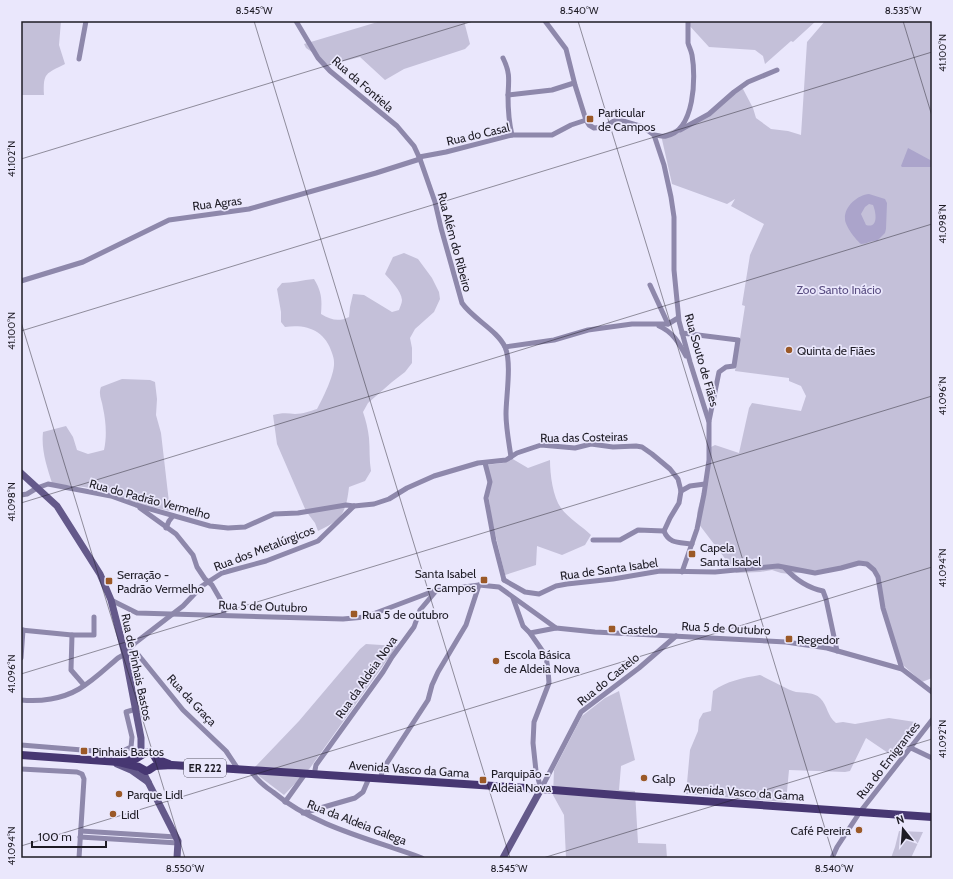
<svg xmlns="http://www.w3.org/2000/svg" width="953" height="879" viewBox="0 0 953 879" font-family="Cabin,sans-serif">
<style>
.green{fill:#c4c0d9}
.water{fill:#aba4cb;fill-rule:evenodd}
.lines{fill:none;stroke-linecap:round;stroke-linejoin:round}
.street{stroke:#8e88ab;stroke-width:5}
.secondary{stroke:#64598a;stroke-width:7}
.primary{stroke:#473772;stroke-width:8}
.ticks{fill:none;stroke:#1e1c25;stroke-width:1;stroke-opacity:0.45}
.poi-dot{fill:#9b5927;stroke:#eae7fc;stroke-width:1.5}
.labels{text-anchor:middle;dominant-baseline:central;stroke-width:3.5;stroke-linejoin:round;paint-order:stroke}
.shield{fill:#eae7fc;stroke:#5b5966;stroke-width:1}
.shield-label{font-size:11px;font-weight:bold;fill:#1e1c25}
.street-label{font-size:12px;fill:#1e1c25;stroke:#eae7fc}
.poi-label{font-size:12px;fill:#1e1c25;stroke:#eae7fc;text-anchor:start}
.park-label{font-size:12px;fill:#584c80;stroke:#eae7fc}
.neatline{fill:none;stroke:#1e1c25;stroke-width:1.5}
.ticks-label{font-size:10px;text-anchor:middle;fill:#1e1c25}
</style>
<rect width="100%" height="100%" fill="#eae7fc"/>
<!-- green -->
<g class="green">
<path d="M21 21H61L59 45 65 64C46 74 43 72 44 95H21Z"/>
<polygon points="381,21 464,21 470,44 465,49 404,69 385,80 360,57 329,65 323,63 315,54 306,48 304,44"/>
<polygon points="687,21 816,21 793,42 791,41 765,64 763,56 755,50 709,47 688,24"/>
<path d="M825 21H932V678L922 682 904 666 895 651 876 578 872 569 861 564 790 574 781 573 772 570 760 572 736 573 698 523C696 511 698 509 701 499 706 484 707 463 709 448L715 445 739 453 749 408 752 403 801 411 806 396 801 386 789 381V378L735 371 745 306 742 305 750 255 764 224 731 206 735 199 727 204 672 184 661 135 708 115 736 89H743L753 108 756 118 771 129 788 131 801 135 807 42Z"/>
<path d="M404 253 418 259 432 278 439 292 440 299 434 312 415 329 410 338 412 348V363L405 372 392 382 368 403 363 412C366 421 368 429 369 438 370 449 369 460 371 471L365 481 349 487C346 513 342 520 318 531L315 523 306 511 277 444 273 415C280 413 287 413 295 414 303 414 310 411 317 409 323 398 335 374 334 362 334 359 333 356 332 353 325 331 308 324 285 327L281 322V312L277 289 282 283C292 283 303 280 314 279 322 292 322 300 321 314 331 320 339 322 349 317L350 307 353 294 364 295 392 312 399 310C400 307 402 303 402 300 401 290 391 281 385 274L393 257Z"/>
<path d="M122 379 150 380 155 382 157 399 156 415 161 433 170 511C142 506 116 495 89 488 77 485 64 486 52 483 47 467 41 450 43 432L66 426 73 437 77 450 88 454 104 450C107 436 106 422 103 408 102 400 98 395 101 387Z"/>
<path d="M511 458 528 468 550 460C550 475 553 497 561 508 569 519 582 526 591 535L585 545 562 555 537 546 536 565 505 575 491 516 485 465 503 463Z"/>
<polygon points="366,644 397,646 310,768 284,795 259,776 256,766 299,721 360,649"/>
<path d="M760 675C769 679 788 690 796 692 804 693 814 692 820 698 828 706 827 716 836 723L843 722 855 724 889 718 915 722 916 729 894 757 866 738 850 771 845 772 789 770 786 802 686 794 690 750 698 731 699 720 703 713 711 711 713 691C727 681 742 678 760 675Z"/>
<polygon points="619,691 635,760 621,766 619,790 635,791 638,843 666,844 667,858 566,858 564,815 553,795 554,770 582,716 605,698"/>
<polygon points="899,831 923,832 911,858 891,858 895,847"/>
</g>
<!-- water -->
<g class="water">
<polygon points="908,148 932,161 931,167 902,167 901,166"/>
<path d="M869 194 885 199 887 203 886 229 885 233 877 241C872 240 867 244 861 244 856 240 845 226 845 219 844 206 858 195 869 194ZM869 204 873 205C876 212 879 229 866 225L861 214 865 207Z"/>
</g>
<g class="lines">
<!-- street -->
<g class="street">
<path d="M296 21 318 58 330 71 397 126 414 146 420 159 435 202 441 228 462 303C473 319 497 330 505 347 512 363 506 396 506 414 506 428 509 443 511 457"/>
<polyline points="545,21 566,49 575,85 586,120 589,125 594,128 604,127 614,121 623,121 643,127 654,135 664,165 671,197 674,217 674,270 679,321 690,362 709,422 709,460 704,494 697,529 682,572"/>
<path d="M503 58C510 72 509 79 508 95 508 108 509 123 512 135"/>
<polyline points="79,59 86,21"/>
<polyline points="508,95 552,90 574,83"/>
<polyline points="680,130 709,114 734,92 748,82 777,70"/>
<path d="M654 135C658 135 662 137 666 136 695 131 696 77 692 55 691 50 689 47 688 43 688 35 688 28 688 21"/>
<polyline points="419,157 446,152 512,135 552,135 571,125 586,120"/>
<polyline points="21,281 83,262 169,220 249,209 376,173 420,159"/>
<polyline points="650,285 668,324"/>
<path d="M659 326C673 332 679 343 686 356"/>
<polyline points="682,333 738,340 734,366 726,367 719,372 709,421"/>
<polyline points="505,347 554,340 588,330 632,324 668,324 678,318"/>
<polyline points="485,463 490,482 486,498 494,541 504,580"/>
<polyline points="681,491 690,486 705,484"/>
<path d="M21 495 27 494 37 488 48 484 111 496 136 505 210 526 228 528 245 527 274 514 298 513 346 505 354 506 374 504 389 499 407 488 434 476 478 463 506 460 517 453 541 445 575 448 591 444 613 447 636 446 642 447 652 454 670 469 678 479 681 491 679 503 670 518 664 531C669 544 679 542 692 544"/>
<polyline points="140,508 176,534 193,555 197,567 205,579 212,585 223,604 224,615"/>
<polyline points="166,528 169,521 173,516"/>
<polyline points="593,540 620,540 638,530 664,531"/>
<path d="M785 568C795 579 808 588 823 591L826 599 837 651"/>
<polyline points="504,580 525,592 539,594 556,586 567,584 613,579 660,571 715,572 778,566 815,573 841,568 859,563 867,564 874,570 878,577 883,608 902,669"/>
<polyline points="513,598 523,626 530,633 546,656 548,670 549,683 534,722 533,743 536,771 541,789"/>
<polyline points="111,600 137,613 343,619 365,617 434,591 479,585 499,587 556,628 595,632 786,642 827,648 902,669 932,692"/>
<polyline points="21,630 72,635 94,635 94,617"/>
<polyline points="530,633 556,628"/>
<polyline points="72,635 71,670 84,685"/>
<polyline points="125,654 135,643 183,606 202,586 208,582 222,573 266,561 318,541 354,506"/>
<polyline points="21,658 23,630"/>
<path d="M21 700C40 702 62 699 79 689 93 681 106 668 118 658L125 654 136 652 183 710 226 751 238 769"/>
<polyline points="21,745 119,753 131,747 132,737 126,712 136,709"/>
<polyline points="911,748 932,758"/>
<polyline points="21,769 77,772 82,774 84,779 79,858"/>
<path d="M251 771C257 780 264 786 273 792 315 827 371 839 422 858"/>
<polyline points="314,775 316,765 383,672 392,657 414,627 420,610 436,591"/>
<polyline points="380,779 383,769 428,700 432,685 438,672 466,625 479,585"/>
<polyline points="541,789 581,712 639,668 676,636"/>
<polyline points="285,802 305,774"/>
<polyline points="303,813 355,798 363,792 369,778"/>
<polyline points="81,831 176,837"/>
<polyline points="80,837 178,843"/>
<polyline points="832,858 837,847 860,812 932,720"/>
</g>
<!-- secondary -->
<g class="secondary">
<polyline points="21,473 57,506 100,574 111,600 125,654 141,738 141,754"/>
<polyline points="117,764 131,770 148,782"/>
<polyline points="142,770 178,841 177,858"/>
<polyline points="503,858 541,789"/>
</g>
<!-- primary -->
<g class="primary">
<polyline points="21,755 119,762 139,767 146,771 149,770 155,766 172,765 541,789 629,796 932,817"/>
<path d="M121 762C126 761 132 760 137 758 144 754 150 747 156 759L169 764"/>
</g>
</g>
<!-- ticks -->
<path class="ticks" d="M254 21 510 858M578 21 834 858M903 21 932 116M21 159 473 21M21 322 185 858M21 331 932 52M21 503 932 224M21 674 932 396M21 846 932 567M543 858 932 739"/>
<!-- markers -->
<g class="poi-dot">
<rect x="586" y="115" width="8" height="8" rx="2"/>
<circle cx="789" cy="350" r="4"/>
<rect x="688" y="550" width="8" height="8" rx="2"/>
<rect x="480" y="576" width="8" height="8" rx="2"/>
<rect x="105" y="577" width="8" height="8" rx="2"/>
<rect x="350" y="610" width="8" height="8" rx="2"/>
<rect x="608" y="625" width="8" height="8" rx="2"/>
<rect x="785" y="635" width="8" height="8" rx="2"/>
<circle cx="496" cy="661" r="4"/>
<rect x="80" y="747" width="8" height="8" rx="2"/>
<circle cx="644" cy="778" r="4"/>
<rect x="479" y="776" width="8" height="8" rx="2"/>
<circle cx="119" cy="794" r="4"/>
<circle cx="113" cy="814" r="4"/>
<circle cx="859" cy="830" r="4"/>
</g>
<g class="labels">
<!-- shield labels -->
<rect class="shield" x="184" y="759" width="42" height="18" rx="3"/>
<g class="shield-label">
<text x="205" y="768">ER 222</text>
</g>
<!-- street labels -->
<g class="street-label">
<text transform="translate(363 84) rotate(41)">Rua da Fontiela</text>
<text transform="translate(478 134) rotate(-13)">Rua do Casal</text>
<text transform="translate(217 203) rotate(-7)">Rua Agras</text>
<text transform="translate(455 242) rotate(75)">Rua Além do Ribeiro</text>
<text transform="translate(702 360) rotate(74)">Rua Souto de Fiães</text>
<text transform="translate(584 437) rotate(-1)">Rua das Costeiras</text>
<text transform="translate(150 499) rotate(15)">Rua do Padrão Vermelho</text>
<text transform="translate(264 548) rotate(-21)">Rua dos Metalúrgicos</text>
<text transform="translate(609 569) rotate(-8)">Rua de Santa Isabel</text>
<text transform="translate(263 606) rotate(2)">Rua 5 de Outubro</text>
<text transform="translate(726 628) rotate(3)">Rua 5 de Outubro</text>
<text transform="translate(137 667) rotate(78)">Rua de Pinhais Bastos</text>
<text transform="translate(366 677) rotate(-55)">Rua da Aldeia Nova</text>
<text transform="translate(608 679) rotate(-39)">Rua do Castelo</text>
<text transform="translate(192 700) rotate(47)">Rua da Graça</text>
<text transform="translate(888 760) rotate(-52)">Rua do Emigrantes</text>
<text transform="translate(409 769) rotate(4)">Avenida Vasco da Gama</text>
<text transform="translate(744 792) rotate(4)">Avenida Vasco da Gama</text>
<text transform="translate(357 822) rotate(21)">Rua da Aldeia Galega</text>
</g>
<!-- poi labels -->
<g class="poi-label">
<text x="598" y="112">Particular<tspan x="598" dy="14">de Campos</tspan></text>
<text x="797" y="350">Quinta de Fiães</text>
<text x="700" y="547">Capela<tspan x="700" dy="14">Santa Isabel</tspan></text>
<text x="476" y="573" text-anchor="end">Santa Isabel<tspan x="476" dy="14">- Campos</tspan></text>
<text x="117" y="574">Serração -<tspan x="117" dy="14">Padrão Vermelho</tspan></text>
<text x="362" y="614">Rua 5 de outubro</text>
<text x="620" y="629">Castelo</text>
<text x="797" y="639">Regedor</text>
<text x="504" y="654">Escola Básica<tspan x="504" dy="14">de Aldeia Nova</tspan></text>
<text x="92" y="751">Pinhais Bastos</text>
<text x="491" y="773">Parquipão -<tspan x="491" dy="14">Aldeia Nova</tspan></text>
<text x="652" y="778">Galp</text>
<text x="127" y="794">Parque Lidl</text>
<text x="121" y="814">Lidl</text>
<text x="851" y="830" text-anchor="end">Café Pereira</text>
</g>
<!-- park labels -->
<g class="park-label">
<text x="839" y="289">Zoo Santo Inácio</text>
</g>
</g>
<!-- border -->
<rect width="953" height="879" fill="none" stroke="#eae7fc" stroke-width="44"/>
<!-- north arrow -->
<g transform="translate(903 829) rotate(343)" stroke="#eae7fc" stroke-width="3" paint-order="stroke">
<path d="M0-3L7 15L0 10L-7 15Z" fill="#1e1c25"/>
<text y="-6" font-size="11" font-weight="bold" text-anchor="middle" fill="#1e1c25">N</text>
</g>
<!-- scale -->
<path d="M32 841v6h74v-6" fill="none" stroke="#1e1c25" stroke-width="2"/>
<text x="38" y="841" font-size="12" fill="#1e1c25" stroke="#eae7fc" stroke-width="3" paint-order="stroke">100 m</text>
<rect x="22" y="22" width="909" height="835" class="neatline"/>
<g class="ticks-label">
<text x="254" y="14">8.545°W</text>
<text x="579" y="14">8.540°W</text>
<text x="903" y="14">8.535°W</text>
<text transform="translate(942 53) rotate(-90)" y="4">41.100°N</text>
<text transform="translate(11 159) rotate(-90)" y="4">41.102°N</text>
<text transform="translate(942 224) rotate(-90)" y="4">41.098°N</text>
<text transform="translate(11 331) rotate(-90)" y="4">41.100°N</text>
<text transform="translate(942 396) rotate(-90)" y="4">41.096°N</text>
<text transform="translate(11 502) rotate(-90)" y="4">41.098°N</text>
<text transform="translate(942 568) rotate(-90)" y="4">41.094°N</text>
<text transform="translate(11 674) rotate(-90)" y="4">41.096°N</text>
<text transform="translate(942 739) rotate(-90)" y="4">41.092°N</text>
<text transform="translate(11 846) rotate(-90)" y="4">41.094°N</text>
<text x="185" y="872">8.550°W</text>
<text x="509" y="872">8.545°W</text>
<text x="834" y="872">8.540°W</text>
</g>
</svg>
